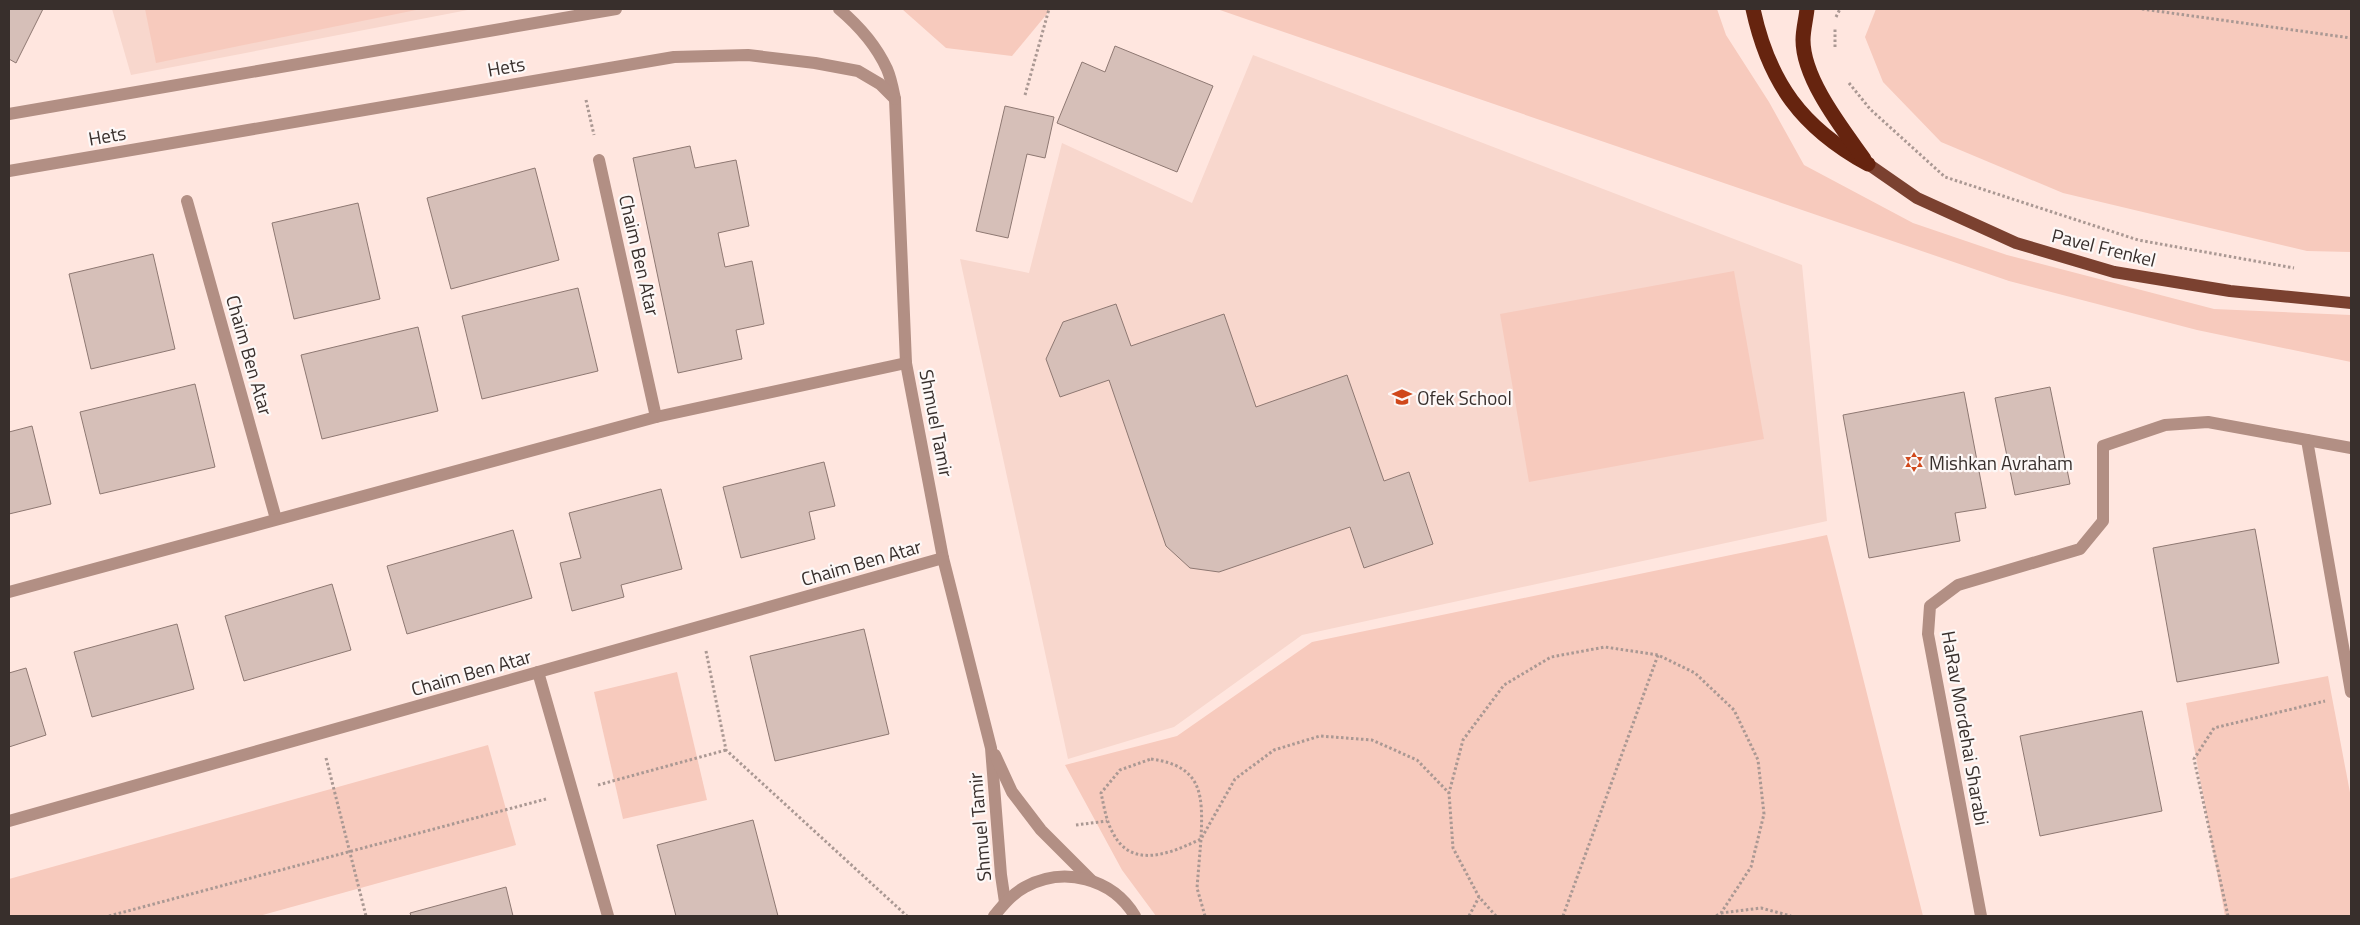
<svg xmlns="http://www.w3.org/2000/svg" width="2360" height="925" viewBox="0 0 2360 925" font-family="'Titillium Web',sans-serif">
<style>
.built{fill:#f8d7cd}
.green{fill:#f7cabd}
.building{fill:#d6bfb8;stroke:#8e7872}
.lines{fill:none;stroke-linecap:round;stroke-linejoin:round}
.path{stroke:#aa9893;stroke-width:3;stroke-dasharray:2.5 2.5;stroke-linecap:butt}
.minor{stroke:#b28f84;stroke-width:12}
.major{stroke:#7b4130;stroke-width:12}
.highway{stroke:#66240f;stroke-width:15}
.labels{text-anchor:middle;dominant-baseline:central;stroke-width:4.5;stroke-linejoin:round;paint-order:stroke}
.street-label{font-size:19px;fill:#382f2c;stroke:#fdf8f7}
.poi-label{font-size:19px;fill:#382f2c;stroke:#fdf8f7;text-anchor:start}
</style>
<rect width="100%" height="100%" fill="#ffe6df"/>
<!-- built -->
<g class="built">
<polygon points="112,9 473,9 131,75"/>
<polygon points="1253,55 1802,265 1827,521 1302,635 1174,727 1068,759 960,259 1029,273 1062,143 1192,203"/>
</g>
<!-- green -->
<g class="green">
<polygon points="145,9 421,9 156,63"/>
<polygon points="902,9 1051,9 1012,56 946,48"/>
<polygon points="1217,9 1717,9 1726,35 1769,102 1804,165 1913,223 2007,255 2214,309 2351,315 2351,362 2197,330 2009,281"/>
<polygon points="1876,9 2351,9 2351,252 2307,251 2063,193 1941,142 1883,82 1865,37"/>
<polygon points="1734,271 1764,439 1529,482 1500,314"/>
<polygon points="1827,535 1923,916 1156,916 1122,870 1065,765 1177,736 1312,642"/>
<polygon points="677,672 707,800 623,819 594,692"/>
<polygon points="2328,676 2351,798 2351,916 2225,916 2186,703"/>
<polygon points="488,745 516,845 259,916 9,916 9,879"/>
</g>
<!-- building -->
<g class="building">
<polygon points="9,9 43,9 16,63 9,59"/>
<polygon points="1115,46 1213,86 1177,172 1057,123 1082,62 1105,72"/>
<polygon points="1005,106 1054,117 1045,158 1027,154 1008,238 976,231"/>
<polygon points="690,146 695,168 736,160 749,226 718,233 725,267 752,261 764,324 736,330 742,359 678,373 633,158"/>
<polygon points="535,168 559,260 451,289 427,198"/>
<polygon points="358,203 380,299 294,319 272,223"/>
<polygon points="153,254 175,349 91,369 69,274"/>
<polygon points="578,288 598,371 482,399 462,316"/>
<polygon points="1116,304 1131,346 1224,314 1256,407 1347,375 1384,481 1409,472 1433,544 1364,568 1350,527 1219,572 1190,568 1166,546 1109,380 1060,397 1046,359 1063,322"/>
<polygon points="418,327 438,411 322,439 301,355"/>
<polygon points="195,384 215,467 100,494 80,412"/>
<polygon points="2050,387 2070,484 2015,495 1995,398"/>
<polygon points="1964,392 1986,508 1955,513 1960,541 1869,558 1843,415"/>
<polygon points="32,426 51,504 9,514 9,432"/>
<polygon points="824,462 835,506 809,512 815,539 741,558 723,487"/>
<polygon points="661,489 682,569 621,585 624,597 572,611 560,563 581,558 569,513"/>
<polygon points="2255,529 2279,663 2177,682 2153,548"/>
<polygon points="513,530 532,598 407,634 387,566"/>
<polygon points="332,584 351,650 244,681 225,616"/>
<polygon points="177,624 194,689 92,717 74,652"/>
<polygon points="864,629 889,734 775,761 750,656"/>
<polygon points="26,668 46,735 9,747 9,673"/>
<polygon points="2142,711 2162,811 2040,836 2020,736"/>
<polygon points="753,820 778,916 676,916 657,845"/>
<polygon points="506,887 513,916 411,916 410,913"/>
</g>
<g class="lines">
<!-- path -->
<g class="path">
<polyline points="2142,9 2351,38"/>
<polyline points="1836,17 1840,9"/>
<polyline points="1835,47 1835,28"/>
<polyline points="1849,83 1870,109 1945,177 2138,240 2294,268"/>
<polyline points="1025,95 1049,9"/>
<polyline points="586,100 594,135"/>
<polyline points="706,651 726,750 907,916"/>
<polyline points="326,758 366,916"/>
<path d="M1151 759C1203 766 1203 795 1201 839 1173 852 1132 871 1113 833 1106 821 1104 806 1101 793L1120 770Z"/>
<polyline points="598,785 726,750"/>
<polyline points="1076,825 1107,821"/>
<polyline points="1721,913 1761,908 1791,916"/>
<polyline points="109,916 546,799"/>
<polyline points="1205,916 1197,888 1201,839 1235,779 1274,750 1320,736 1372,740 1417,760 1449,793"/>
<polyline points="1469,916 1479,897"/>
<polyline points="1496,916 1479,897 1453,848 1449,793 1463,740 1504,685 1551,657 1605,647 1658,655 1695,673 1734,710 1758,760 1764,814 1751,867 1721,913 1716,916"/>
<polyline points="1563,916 1658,655"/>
<polyline points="2228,916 2194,759 2214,728 2325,701"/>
</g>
<!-- minor -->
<g class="minor">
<path d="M839 9C858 25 876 45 887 69 891 78 893 89 895 99L906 363 943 558 991 748 1001 875 1005 902"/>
<polyline points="9,114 616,9"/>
<polyline points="599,160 656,417"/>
<polyline points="9,171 674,57 748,55 815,63 858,71 880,84 895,99"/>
<polyline points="187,201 276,519"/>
<polyline points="2307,440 2351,692"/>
<polyline points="9,592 656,417 906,363"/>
<polyline points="538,672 608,916"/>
<polyline points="995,755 1012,792 1041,830 1091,880"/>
<polyline points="9,821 943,558"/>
<path d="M994 916C1003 905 1012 894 1025 887 1064 866 1112 878 1135 916"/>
<polyline points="1981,916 1928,634 1930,606 1958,585 2080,549 2103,521 2103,446 2165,425 2208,422 2351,448"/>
</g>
<!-- major -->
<polyline class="major" points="1868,164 1917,198 2016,243 2114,272 2230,291 2351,303"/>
<!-- highway -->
<g class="highway">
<path d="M1753 9C1769 83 1802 128 1868 164"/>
<path d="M1807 9C1806 19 1803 30 1803 40 1803 79 1842 128 1864 159"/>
</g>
</g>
<!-- icons -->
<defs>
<symbol id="school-bare" viewBox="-9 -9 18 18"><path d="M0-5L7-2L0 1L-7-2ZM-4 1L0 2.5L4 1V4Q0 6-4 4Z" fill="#d0481b" stroke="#fdf8f7" stroke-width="2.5" paint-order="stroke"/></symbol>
<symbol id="synagogue-bare" viewBox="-9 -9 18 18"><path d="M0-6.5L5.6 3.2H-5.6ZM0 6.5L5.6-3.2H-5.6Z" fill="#d0481b" stroke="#fdf8f7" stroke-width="2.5" paint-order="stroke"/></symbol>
</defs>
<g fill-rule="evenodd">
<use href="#school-bare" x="1388" y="383" width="28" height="28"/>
<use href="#synagogue-bare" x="1900" y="448" width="28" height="28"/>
</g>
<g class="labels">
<!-- street labels -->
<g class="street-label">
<text transform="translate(506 66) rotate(-10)">Hets</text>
<text transform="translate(107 135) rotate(-10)">Hets</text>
<text transform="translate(2104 247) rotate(14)">Pavel Frenkel</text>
<text transform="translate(640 255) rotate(77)">Chaim Ben Atar</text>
<text transform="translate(250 355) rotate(74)">Chaim Ben Atar</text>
<text transform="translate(937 423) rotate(79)">Shmuel Tamir</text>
<text transform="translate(861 562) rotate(-16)">Chaim Ben Atar</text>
<text transform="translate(471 672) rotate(-16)">Chaim Ben Atar</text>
<text transform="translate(1966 728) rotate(80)">HaRav Mordehai Sharabi</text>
<text transform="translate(979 827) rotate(-95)">Shmuel Tamir</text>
</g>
<!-- poi labels -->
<g class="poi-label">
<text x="1417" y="397">Ofek School</text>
<text x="1929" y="462">Mishkan Avraham</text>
</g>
</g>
<!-- border -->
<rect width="2360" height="925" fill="none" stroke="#382f2c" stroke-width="20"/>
</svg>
